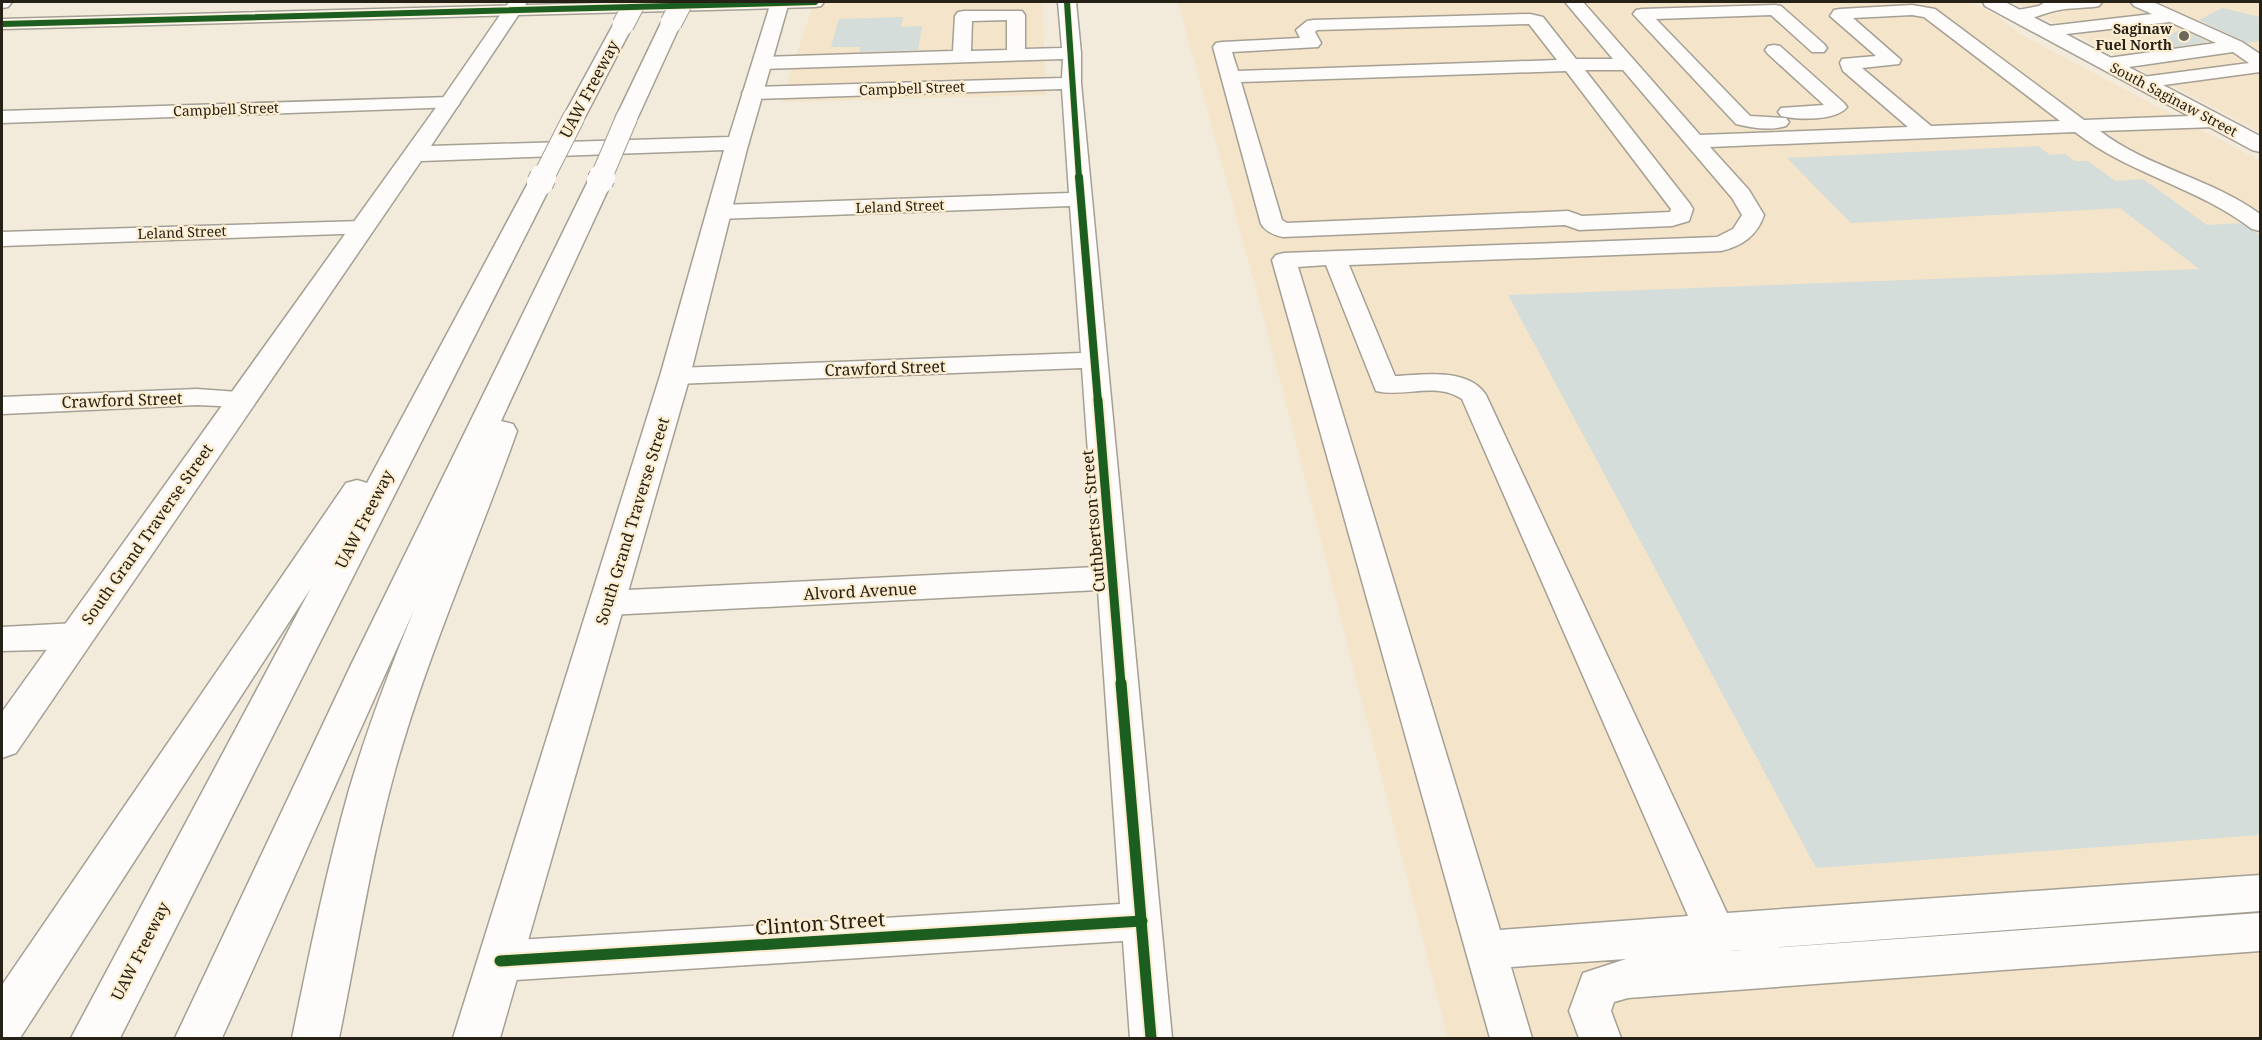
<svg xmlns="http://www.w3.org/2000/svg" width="2262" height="1040" viewBox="0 0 2262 1040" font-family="'Noto Serif',serif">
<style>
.built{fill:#f3e4ca}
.building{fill:#d4ddda}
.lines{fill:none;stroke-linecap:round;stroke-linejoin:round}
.minor-casing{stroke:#a59f94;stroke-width:3}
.major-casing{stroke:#a59f94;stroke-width:3}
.highway-casing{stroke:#a59f94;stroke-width:3}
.minor{fill:#fdfcfa;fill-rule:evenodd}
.major{fill:#fdfcfa;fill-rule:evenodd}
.highway{fill:#fdfcfa;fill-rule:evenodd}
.highway-bridge-far1-casing{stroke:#a59f94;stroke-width:23;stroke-linecap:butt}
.highway-bridge-casing{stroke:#a59f94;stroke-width:28;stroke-linecap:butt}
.highway-bridge-far1{stroke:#fdfcfa;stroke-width:21}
.highway-bridge{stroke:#fdfcfa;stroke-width:26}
.cycleway-far3-casing{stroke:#fcedd1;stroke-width:8}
.cycleway-far2-casing{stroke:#fcedd1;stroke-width:10}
.cycleway-far1-casing{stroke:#fcedd1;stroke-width:13}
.cycleway-casing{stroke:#fcedd1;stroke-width:15}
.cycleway-far3{stroke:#1b5e20;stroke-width:6}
.cycleway-far2{stroke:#1b5e20;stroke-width:8}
.cycleway-far1{stroke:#1b5e20;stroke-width:9}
.cycleway{stroke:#1b5e20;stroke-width:11}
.poi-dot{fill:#6d675b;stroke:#fcedd1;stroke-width:2}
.labels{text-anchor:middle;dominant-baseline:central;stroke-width:4.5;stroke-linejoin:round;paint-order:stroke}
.far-poi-label{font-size:14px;font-weight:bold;fill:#262116;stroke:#fcedd1;text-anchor:end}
.far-street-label{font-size:14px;fill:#262116;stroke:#fcedd1}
.street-label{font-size:16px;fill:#262116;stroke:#fcedd1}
.near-street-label{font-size:20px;fill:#262116;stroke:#fcedd1}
</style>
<rect width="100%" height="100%" fill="#f2eadb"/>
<!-- built -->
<g class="built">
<polygon points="814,2 1042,2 1046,95 781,102"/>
<polygon points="1178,2 1970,2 1996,15 2018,33 2260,161 2260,1038 1448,1038 1268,334"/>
<polygon points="2014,2 2260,2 2260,132"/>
</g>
<!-- building -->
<g class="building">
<polygon points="2222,8 2260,17 2260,41 2247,43 2199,20"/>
<polygon points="903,17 901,27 922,26 918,50 859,52 860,47 831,47 839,19"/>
<polygon points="2181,29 2208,42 2138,52"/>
<polygon points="2038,146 2050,155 2065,154 2075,161 2088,161 2115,181 2143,179 2207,225 2240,223 2260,235 2260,835 1816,868 1508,295 2199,269 2120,208 1851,223 1787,158"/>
</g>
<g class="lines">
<defs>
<g id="minor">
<polygon points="2,2 12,2 8,7 2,8"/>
<polygon points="644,2 824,2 821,6 815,7 2,29 2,19"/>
<path d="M1058 2H1076L1081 53V83L1172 1038H1130L1123 941 500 981 485 975 479 961 485 947 500 941 1120 904 1098 590 608 615 597 611 592 603 597 595 608 591 1096 567 1082 368 675 384 666 382 662 376 666 370 675 368 1081 353 1070 206 719 219 711 217 708 212 711 207 719 205 1069 193 1062 89 752 99 745 97 742 93 745 89 752 87 1062 78 1063 59 762 69 755 67 753 63 755 59 762 57 953 51 955 16 958 12 964 11H1022L1025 15V49L1062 48ZM1007 20V50L971 51 972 21Z"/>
<path d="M1565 2H1583L1700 135 1908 127 1843 71 1840 63 1842 59 1876 56 1830 16 1834 10 1840 9 1912 5 1935 9 2084 120 2215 115 2222 117 2225 121 2222 125 2215 127 2100 131C2148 168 2211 178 2260 214V231L2252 229C2197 187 2129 174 2075 132L1710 147 1749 190 1764 215C1757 236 1742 246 1721 251L1349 265 1395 376C1423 375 1468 367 1486 395L1727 913 2260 875V911L1729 951 2260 913V951L1628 998 1614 1002 1611 1011 1621 1038H1579L1569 1011 1583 973 1626 959 1511 967 1532 1038H1490L1272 260 1276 255 1284 253 1717 237 1733 229 1742 215 1732 198 1623 70H1585L1690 204 1693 209 1689 221 1672 226 1579 230 1565 225 1283 237C1274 235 1266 232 1261 224L1213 47 1216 43 1222 42 1300 38 1296 30 1307 21 1313 20 1530 14 1543 17 1576 59H1613ZM1912 15 1924 17 2060 121 1931 126 1862 68 1899 64 1901 60 1853 18ZM1529 24 1557 60 1238 71 1232 52 1318 47 1321 43 1315 32 1317 30ZM1566 71 1671 209 1670 212 1582 216 1568 211 1287 223 1282 220 1241 82ZM1326 265 1376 391C1404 398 1436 381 1462 399L1688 916 1500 930 1298 267Z"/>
<path d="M2045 2H2102L2099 6 2093 7C2082 8 2070 8 2059 10 2044 12 2029 23 2012 19L2009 15 2012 11 2039 6Z"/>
<polygon points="2131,2 2153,2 2242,42 2260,54 2260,72 2142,88 2135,86 2132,82 2135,78 2249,63 2233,52 2108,70 2101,68 2099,64 2101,60 2108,58 2216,43 2170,22 2049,36 2043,35 2040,31 2043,27 2049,26 2152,14 2134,6"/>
<path d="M1775 5 1781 6 1824 44 1827 48 1824 52H1812L1771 15 1656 19 1750 116 1786 118 1789 122 1786 126C1769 131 1753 128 1736 124L1633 14 1636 10 1642 9Z"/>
<path d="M1774 45 1780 46 1844 103 1847 107C1837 121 1797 120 1781 116L1778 112 1781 108 1824 105 1768 54 1765 50 1768 46Z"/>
<polygon points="450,97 457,99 460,103 457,107 2,123 2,111"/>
<polygon points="362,221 370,223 373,228 370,233 2,246 2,232"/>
<polygon points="197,389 252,393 255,399 252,405 242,407 197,405 2,414 2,397"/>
<polygon points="76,623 88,627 92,636 88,645 76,649 2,651 2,627"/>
</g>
<g id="major">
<polygon points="509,2 527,2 431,146 729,137 771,2 789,2 747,149 690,376 500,1038 453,1038 660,376 724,150 421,161 16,753 2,758 2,712 442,99"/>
<polygon points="1983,2 2005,2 2260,136 2260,152 2252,150 1985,6"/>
</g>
<g id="highway">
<polygon points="671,17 678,19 681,23 638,117 635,122 627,124 619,122 616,117 661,23 664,19"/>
<polygon points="623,19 630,21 633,25 585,117 582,122 574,124 566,122 563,117 613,25 616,21"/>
<path d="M600 174 608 176 612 181 501 421 513 424 517 431C480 536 434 639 402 746 373 842 359 941 339 1038H292C309 955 326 872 349 790 367 729 390 669 414 610L222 1038H175L350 667 588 181 592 176Z"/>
<polygon points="540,176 548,178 552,183 120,1038 71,1038 311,588 20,1038 2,1038 2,985 346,483 357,480 367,483 528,183 532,178"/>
</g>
</defs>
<!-- minor casing -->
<use href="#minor" class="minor-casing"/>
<!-- major casing -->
<use href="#major" class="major-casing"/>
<!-- highway casing -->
<use href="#highway" class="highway-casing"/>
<!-- minor -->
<use href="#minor" class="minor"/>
<!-- major -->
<use href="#major" class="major"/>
<!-- highway -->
<use href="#highway" class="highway"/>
<defs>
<g id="highway-bridge-far1">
<polyline points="671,23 682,2"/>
<polyline points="623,25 635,2"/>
<polyline points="543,178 574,117"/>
<polyline points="601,178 627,117"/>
</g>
<g id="highway-bridge">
<polyline points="600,181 602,177"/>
<polyline points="540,183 543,177"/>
</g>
</defs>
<!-- highway-bridge-far1 casing -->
<use href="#highway-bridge-far1" class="highway-bridge-far1-casing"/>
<!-- highway-bridge casing -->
<use href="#highway-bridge" class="highway-bridge-casing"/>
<!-- highway-bridge-far1 -->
<use href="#highway-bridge-far1" class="highway-bridge-far1"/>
<!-- highway-bridge -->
<use href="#highway-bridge" class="highway-bridge"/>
<defs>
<g id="cycleway-far3">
<polyline points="1067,2 1079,178"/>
<polyline points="2,24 815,2"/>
</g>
<polyline id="cycleway-far2" points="1079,177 1098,402"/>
<polyline id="cycleway-far1" points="1098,400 1121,684"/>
<g id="cycleway">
<polyline points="1121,683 1151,1038"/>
<polyline points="500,961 1142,921"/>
</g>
</defs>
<!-- cycleway-far3 casing -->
<use href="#cycleway-far3" class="cycleway-far3-casing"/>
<!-- cycleway-far2 casing -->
<use href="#cycleway-far2" class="cycleway-far2-casing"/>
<!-- cycleway-far1 casing -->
<use href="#cycleway-far1" class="cycleway-far1-casing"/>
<!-- cycleway casing -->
<use href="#cycleway" class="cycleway-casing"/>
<!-- cycleway-far3 -->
<use href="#cycleway-far3" class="cycleway-far3"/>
<!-- cycleway-far2 -->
<use href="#cycleway-far2" class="cycleway-far2"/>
<!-- cycleway-far1 -->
<use href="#cycleway-far1" class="cycleway-far1"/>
<!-- cycleway -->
<use href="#cycleway" class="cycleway"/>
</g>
<!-- markers -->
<circle class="poi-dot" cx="2184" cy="36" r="6"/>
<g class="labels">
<!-- far-poi labels -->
<g class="far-poi-label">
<text x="2172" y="28">Saginaw<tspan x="2172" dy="16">Fuel North</tspan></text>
</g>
<!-- far-street labels -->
<g class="far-street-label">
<text transform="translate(912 88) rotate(-2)">Campbell Street</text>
<text transform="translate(2174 99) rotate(28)">South Saginaw Street</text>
<text transform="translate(226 109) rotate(-2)">Campbell Street</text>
<text transform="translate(900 206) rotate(-2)">Leland Street</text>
<text transform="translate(182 232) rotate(-2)">Leland Street</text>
</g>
<!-- street labels -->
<g class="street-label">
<text transform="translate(589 89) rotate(-62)">UAW Freeway</text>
<text transform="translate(885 368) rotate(-2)">Crawford Street</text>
<text transform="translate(122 400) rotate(-2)">Crawford Street</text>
<text transform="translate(364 519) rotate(-63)">UAW Freeway</text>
<text transform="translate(632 521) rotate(-73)">South Grand Traverse Street</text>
<text transform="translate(1093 521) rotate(-95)">Cuthbertson Street</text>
<text transform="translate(147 534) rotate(-55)">South Grand Traverse Street</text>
<text transform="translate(860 591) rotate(-3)">Alvord Avenue</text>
<text transform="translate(140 951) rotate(-63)">UAW Freeway</text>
</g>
<!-- near-street labels -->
<g class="near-street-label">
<text transform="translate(820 923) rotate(-4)">Clinton Street</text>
</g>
</g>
<!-- border -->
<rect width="2262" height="1040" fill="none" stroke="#262116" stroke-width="6"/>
</svg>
